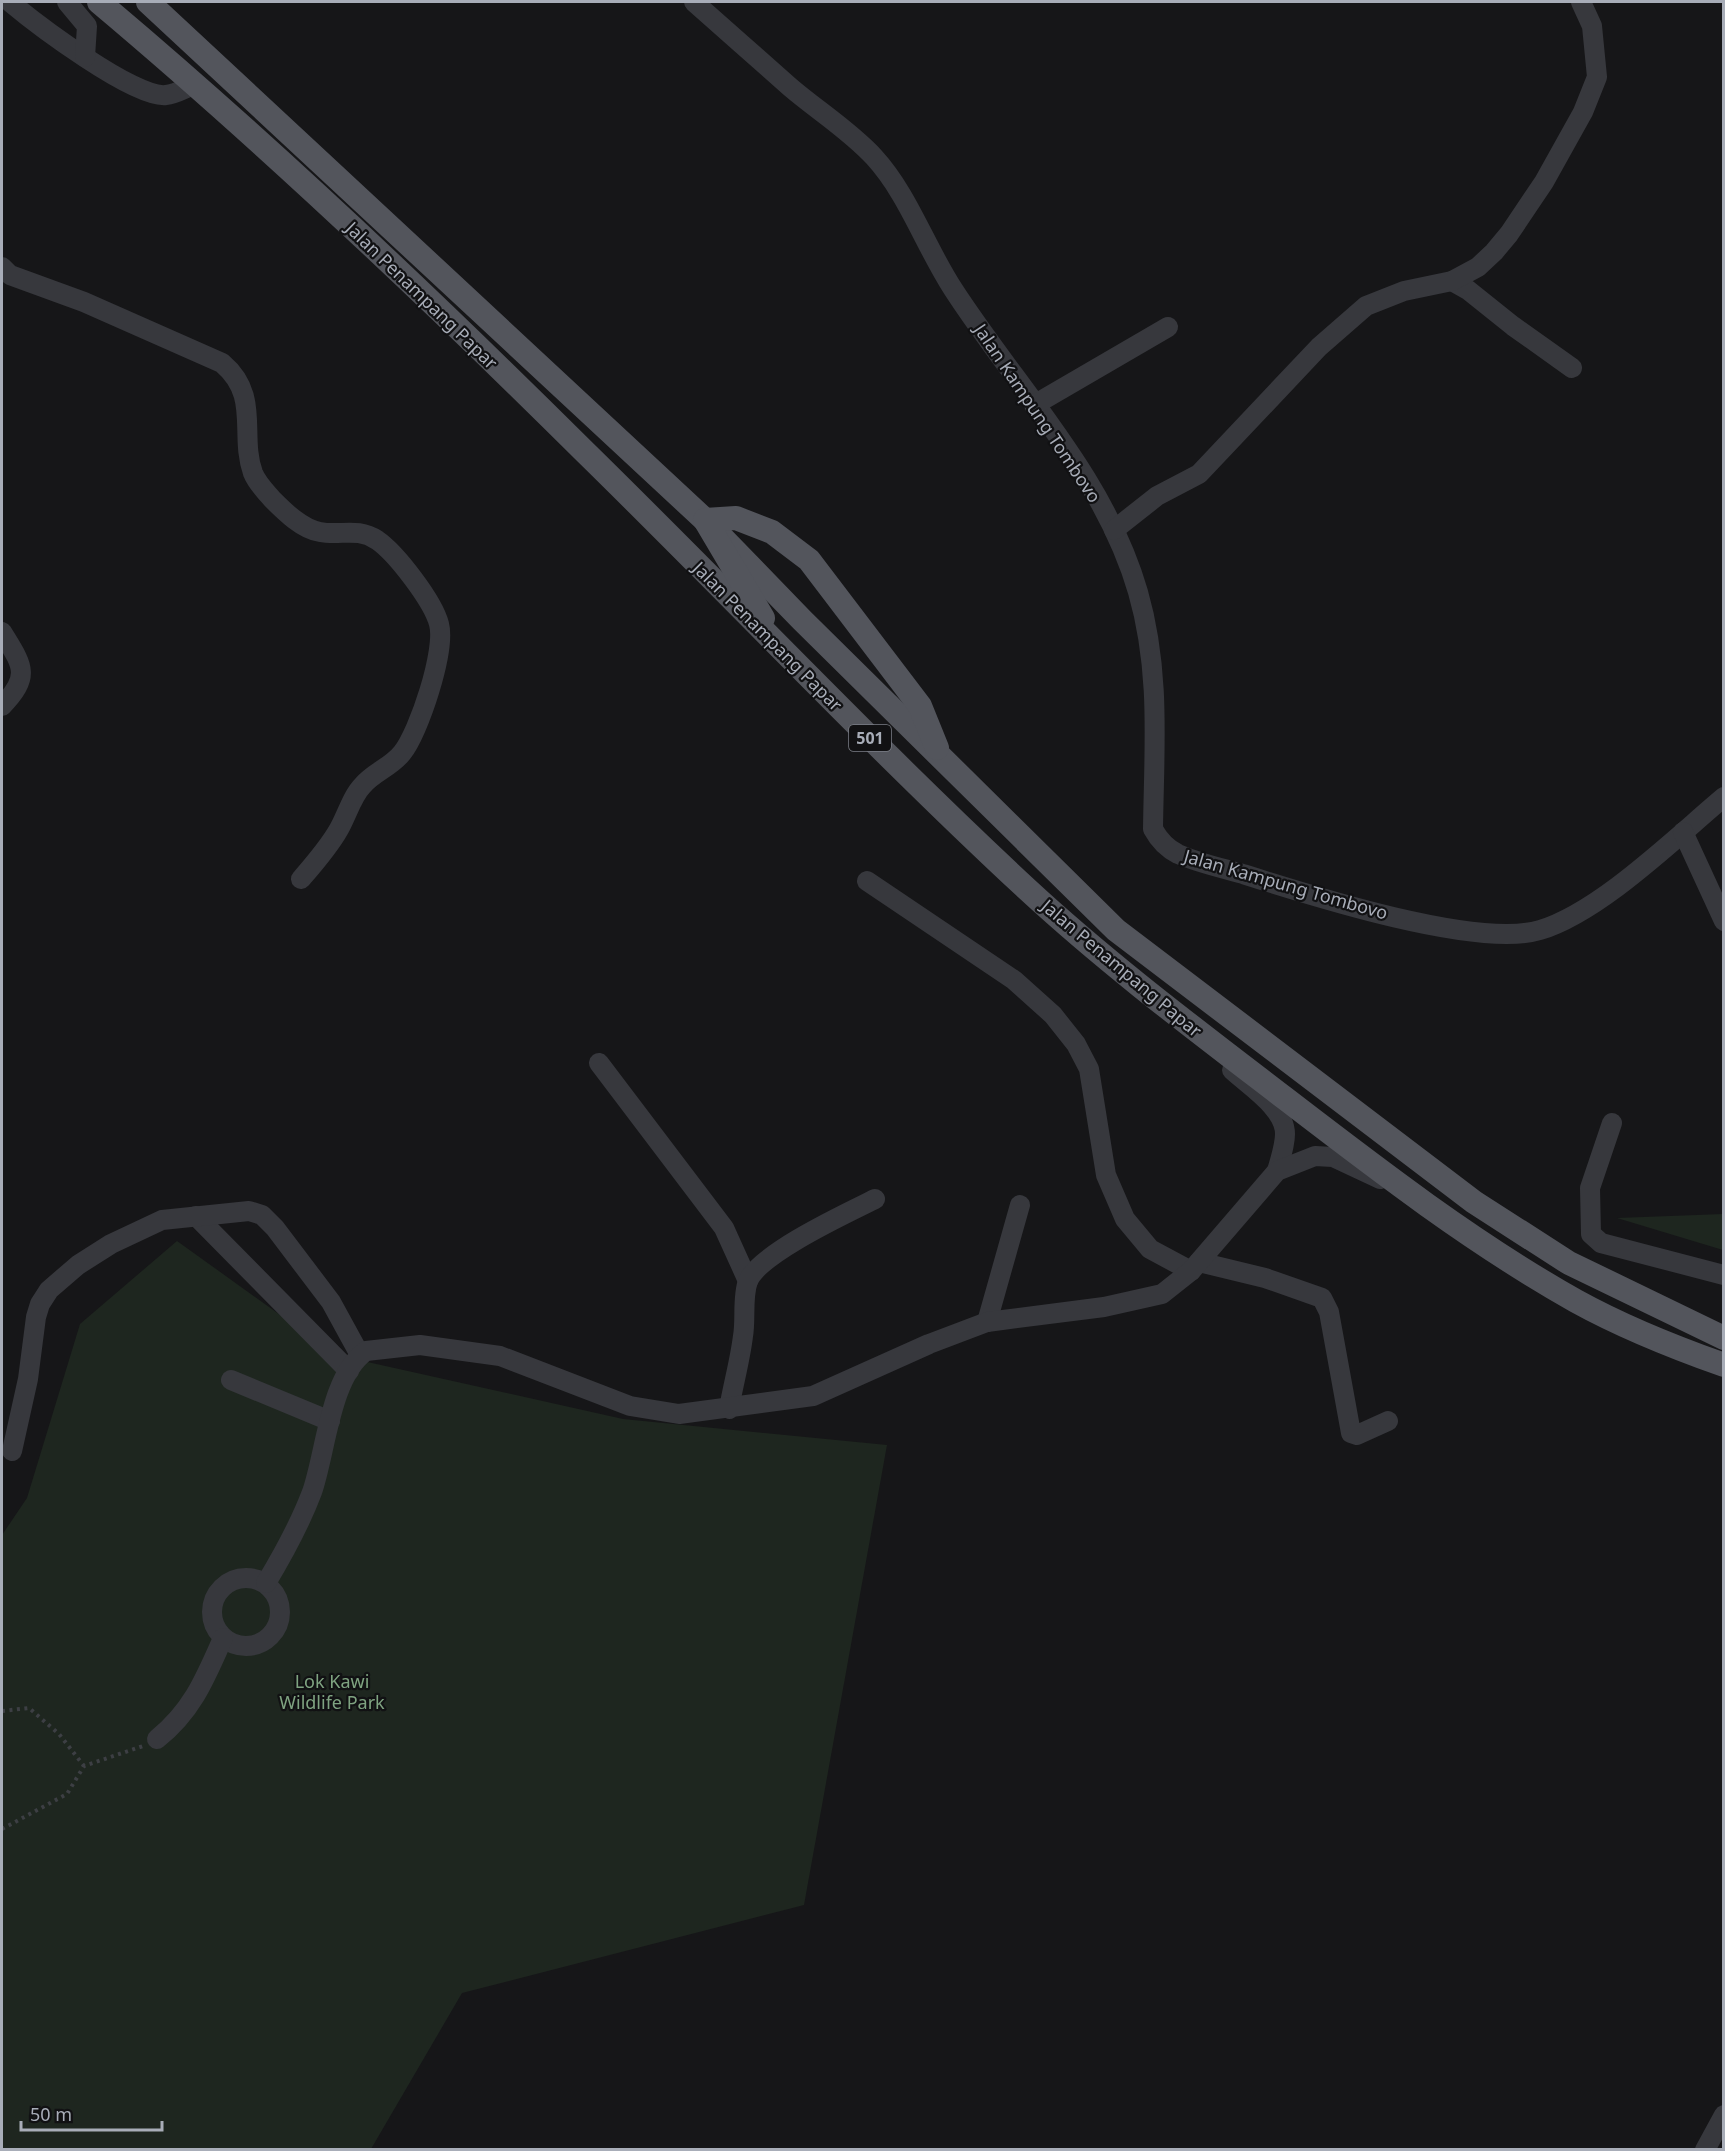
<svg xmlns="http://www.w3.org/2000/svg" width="1725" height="2151" viewBox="0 0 1725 2151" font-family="'Noto Sans',sans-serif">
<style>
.green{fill:#1e261f}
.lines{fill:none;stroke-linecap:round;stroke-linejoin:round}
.path{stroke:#3d3f44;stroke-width:4;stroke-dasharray:3 4.5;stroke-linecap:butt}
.minor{stroke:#37383d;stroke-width:20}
.major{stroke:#53555c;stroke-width:24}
.labels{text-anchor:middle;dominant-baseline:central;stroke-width:4.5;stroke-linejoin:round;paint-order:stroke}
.shield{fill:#111113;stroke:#7b7e86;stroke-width:1.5}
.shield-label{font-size:16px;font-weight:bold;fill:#a8adb8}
.street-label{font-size:18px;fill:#a8adb8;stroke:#111113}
.park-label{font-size:18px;fill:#7fa381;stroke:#111113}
</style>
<rect width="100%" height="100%" fill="#161618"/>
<!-- green -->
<g class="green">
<polygon points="1723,1214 1723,1250 1617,1218"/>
<polygon points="177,1241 336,1355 623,1419 887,1445 804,1905 462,1993 371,2149 2,2150 2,1535 27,1498 80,1324"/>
</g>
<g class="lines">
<!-- path -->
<g class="path">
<polyline points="2,1711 29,1708 59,1734 84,1766"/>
<polyline points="2,1829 67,1794 84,1766 143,1746"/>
</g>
<!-- minor -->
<g class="minor">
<path d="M10 2C35 23 135 99 166 95 176 94 187 87 196 84"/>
<polyline points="67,2 87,26 85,57"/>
<path d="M694 2C726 30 758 59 790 87 818 111 849 130 874 157 908 194 925 246 953 289 1017 388 1105 477 1138 592 1161 672 1154 748 1153 829 1159 840 1166 848 1178 854 1198 863 1222 868 1243 874 1309 895 1478 949 1540 930 1600 912 1675 838 1724 797"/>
<path d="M2 267 10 275 84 302 222 363C261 396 239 434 253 473 257 483 265 491 272 499 285 512 302 529 320 532 341 536 357 527 377 540 396 553 433 601 439 624 446 650 419 732 402 753 391 767 374 772 363 785 352 796 347 815 339 829 329 847 314 864 301 879"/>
<polyline points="1452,281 1468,290 1513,326 1572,368"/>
<polyline points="1034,405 1168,327"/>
<polyline points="1114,530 1157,496 1199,474 1319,347 1366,306 1404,291 1452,281 1478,267 1494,252 1509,234 1544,182 1583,112 1597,77 1592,26 1581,2"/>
<path d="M2 632C22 665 32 675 2 706"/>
<polyline points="1683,832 1724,921"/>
<polyline points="867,881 1014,980 1053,1015 1076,1044 1089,1069 1106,1175 1125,1219 1150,1249 1191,1271"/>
<polyline points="599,1063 724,1228 748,1281"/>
<path d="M1232 1070C1249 1086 1285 1108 1285 1134 1285 1146 1280 1160 1277 1171"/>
<polyline points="1612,1123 1590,1188 1591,1234 1601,1243 1724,1275"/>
<polyline points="196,1216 349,1371"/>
<polyline points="1199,1262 1265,1278 1322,1298 1329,1312 1351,1433 1357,1435 1388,1421"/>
<polyline points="987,1322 1020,1205"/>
<polyline points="231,1380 330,1421"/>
<path d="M729 1409C733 1385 740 1361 743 1336 746 1320 742 1297 748 1281 760 1253 847 1213 875 1199"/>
<polyline points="12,1451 28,1379 36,1317 40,1304 49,1290 78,1265 111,1244 162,1220 249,1211 262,1215 275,1228 331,1302 360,1355"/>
<circle cx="246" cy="1612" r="34"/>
<path d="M266 1583C284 1553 300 1524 312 1492 326 1452 330 1376 366 1351L420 1345 500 1356 630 1406 679 1414 813 1396 929 1344 987 1322 1104 1307 1162 1294 1191 1271 1277 1171 1315 1156 1333 1157 1380 1179"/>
<path d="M157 1739C192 1711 205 1679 223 1638"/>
<polyline points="1705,2150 1724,2115"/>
</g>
<!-- major -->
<g class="major">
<path d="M99 2C268 144 429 297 586 453 734 598 876 749 1028 890 1107 963 1192 1027 1278 1093 1373 1166 1471 1242 1576 1301 1623 1327 1673 1347 1724 1365"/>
<polyline points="148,2 705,520 802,620 1116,930 1474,1202 1569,1263 1724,1338"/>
<polyline points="763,618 705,520 736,518 772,532 809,560 920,706 937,748"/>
</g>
</g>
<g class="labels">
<!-- shield labels -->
<rect class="shield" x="849" y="725" width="42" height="26" rx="4.5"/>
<g class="shield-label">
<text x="870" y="738">501</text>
</g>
<!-- street labels -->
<g class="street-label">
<text transform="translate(422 295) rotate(44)">Jalan Penampang Papar</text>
<text transform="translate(1038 413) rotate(56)">Jalan Kampung Tombovo</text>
<text transform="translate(768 636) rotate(45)">Jalan Penampang Papar</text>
<text transform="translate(1286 884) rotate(16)">Jalan Kampung Tombovo</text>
<text transform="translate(1122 968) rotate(40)">Jalan Penampang Papar</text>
</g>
<!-- park labels -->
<g class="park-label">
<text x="332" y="1681">Lok Kawi<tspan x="332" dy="21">Wildlife Park</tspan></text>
</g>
</g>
<!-- border -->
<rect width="1725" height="2151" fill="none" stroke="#a8adb8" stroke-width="6"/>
<!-- scale -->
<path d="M21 2121v9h141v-9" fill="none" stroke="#a8adb8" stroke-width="3"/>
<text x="30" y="2121" font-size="18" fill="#a8adb8" stroke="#111113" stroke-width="4.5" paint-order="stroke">50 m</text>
</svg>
